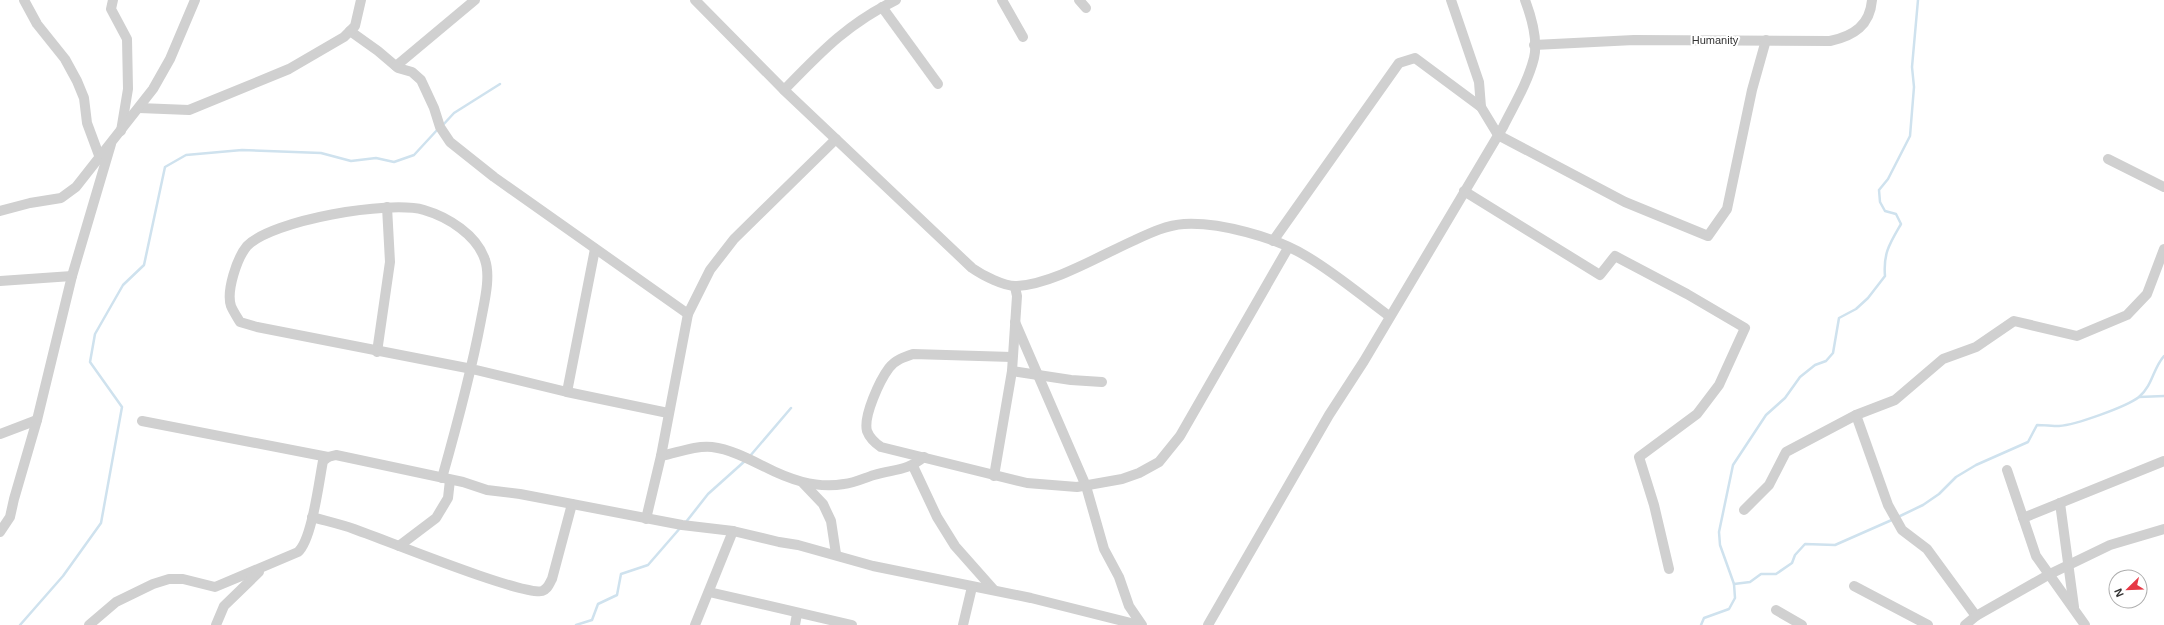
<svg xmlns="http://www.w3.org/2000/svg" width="2164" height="625" viewBox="0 0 2164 625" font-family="Arial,sans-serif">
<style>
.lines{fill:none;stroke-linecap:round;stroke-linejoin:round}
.stream{stroke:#cfe2ee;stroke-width:2.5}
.minor{stroke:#d0d0d0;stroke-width:10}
.labels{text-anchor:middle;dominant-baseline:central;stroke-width:4;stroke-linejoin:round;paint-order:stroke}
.street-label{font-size:11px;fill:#333;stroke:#fff}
</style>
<rect width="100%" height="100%" fill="#fff"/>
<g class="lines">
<!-- stream -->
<g class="stream">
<polyline points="442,126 454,113 500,84"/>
<polyline points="2139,397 2164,396"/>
<polyline points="750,456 791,408"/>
<path d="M1898 517 1923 505 1939 494 1956 477 1976 465 2028 442 2037 425C2044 425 2052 426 2059 426 2075 425 2126 407 2139 397 2153 385 2153 368 2164 356"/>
<polyline points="686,522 708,494 746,460"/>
<polyline points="1734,584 1750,582 1761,574 1776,574 1792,563 1795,555 1805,544 1835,545 1894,519"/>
<polyline points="20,625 63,576 101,523 122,407 90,362 95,334 123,285 144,265 165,167 186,155 242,150 321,153 351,161 376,158 394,162 414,155 438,129"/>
<polyline points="576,625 592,620 598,604 617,595 621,574 648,565 681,527"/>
<path d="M1701 625 1704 618 1729 609 1735 598 1734 584 1720 545 1719 532 1733 465 1766 415 1785 398 1800 377 1815 365 1826 361 1833 353 1839 318 1856 309 1868 298 1885 276C1883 253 1890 243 1901 224L1896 214 1885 211 1880 202 1879 190 1888 179 1910 136 1914 87 1912 67 1918 0"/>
</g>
<!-- minor -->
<g class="minor">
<polyline points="24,0 37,24 65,59 77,81 84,98 87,123 100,158"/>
<polyline points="113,0 111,9 127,39 128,89 121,131"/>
<path d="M695 0 784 90 972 268C982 275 1005 287 1017 286 1053 284 1101 255 1135 240 1150 233 1167 225 1184 224 1219 222 1275 237 1306 256 1335 273 1362 296 1389 316"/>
<polyline points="1002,0 1023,37"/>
<polyline points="1079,0 1086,8"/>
<polyline points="1451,0 1479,82 1481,107"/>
<polyline points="882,7 938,84"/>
<polyline points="350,31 378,51 398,68 412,72 421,80 434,108 440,127 450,142 494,177 688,314"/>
<path d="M1534 45 1634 40 1830 41C1854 36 1870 25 1872 0"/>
<polyline points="396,66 475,0"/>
<path d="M784 90C821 52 847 24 896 0"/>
<polyline points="139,108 189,110 289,69 344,37 355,26 361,0"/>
<polyline points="2108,159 2164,187"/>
<polyline points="1464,191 1600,275 1615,256 1687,294 1745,328 1719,385 1697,414 1639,457 1654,505 1669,569"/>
<polyline points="0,211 30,203 61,198 76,187 153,89 170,59 195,0"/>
<polyline points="1273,241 1399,63 1415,58 1481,107 1498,135 1625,202 1708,236 1727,209 1752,90 1766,40"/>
<polyline points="0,281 72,276"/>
<polyline points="1015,322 1086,486 1104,549 1119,577 1129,606 1142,625"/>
<polyline points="377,352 390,262 387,207"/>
<path d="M1012 357 913 354C904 357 895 360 889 368 880 380 863 416 867 431 870 439 875 443 881 447L1027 483 1077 487 1122 479 1139 473 1159 462 1180 436 1288 248"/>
<polyline points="1012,371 1071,380 1102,382"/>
<polyline points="567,392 595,249"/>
<polyline points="1856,415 1888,505 1902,530 1927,549 1976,616"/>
<polyline points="142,421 328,457"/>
<polyline points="0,434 37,420"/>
<path d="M661 456C677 453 695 445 712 447 729 449 747 458 763 466 788 479 815 489 844 484 855 483 864 478 874 475 894 469 907 471 924 457"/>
<polyline points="913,466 937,517 955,546 994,590"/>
<polyline points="2007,470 2036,556 2085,625"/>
<polyline points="994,476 1012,371 1017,296 1015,287"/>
<path d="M442 478C457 425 471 373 481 320 484 303 491 277 485 260 477 235 448 217 424 210 389 200 272 220 247 246 237 258 226 291 231 306 233 311 237 317 240 322L257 327 472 369 567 392 668 413"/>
<polyline points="803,483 823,504 831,521 836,554"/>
<polyline points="2060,503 2074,607"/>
<polyline points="1744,510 1769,485 1786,452 1856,415 1895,400 1943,359 1976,347 2014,321 2077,336 2127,315 2147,294 2164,249"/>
<path d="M312 517C326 521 340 524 354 529 383 539 522 596 542 591 548 589 549 584 552 579L572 504"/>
<polyline points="2023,518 2164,461"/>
<polyline points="646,519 661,456 688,314 710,270 734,239 836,139"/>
<polyline points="0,532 10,517 14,499 37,420 72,276 111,144"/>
<polyline points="399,546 436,518 448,498 450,480"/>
<polyline points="1854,586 1928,625"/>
<polyline points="709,592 852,625"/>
<polyline points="1776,610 1802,625"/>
<path d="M89 625 116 602 153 584 169 579H183L215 587 298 552C312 540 319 481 323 461L328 457 336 455 463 482 487 490 520 494 682 525 733 531 779 542 798 545 873 566 1031 598 1139 625"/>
<polyline points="216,625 224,606 259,572"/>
<polyline points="695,625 733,531"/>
<polyline points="795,625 797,614"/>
<polyline points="963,625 972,587"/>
<path d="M1208 625 1329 415 1364 361 1503 127C1514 105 1528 82 1534 58 1538 41 1531 16 1525 0"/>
<polyline points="1965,625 1976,616 2050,574 2110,545 2164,529"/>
</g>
</g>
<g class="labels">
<!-- street labels -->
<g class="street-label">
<text x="1715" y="40">Humanity</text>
</g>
</g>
<!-- north arrow -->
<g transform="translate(2128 589) rotate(247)"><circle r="19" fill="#ffffff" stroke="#adadad"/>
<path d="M0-3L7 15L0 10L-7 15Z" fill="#e63946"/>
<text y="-6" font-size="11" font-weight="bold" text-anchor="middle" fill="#333333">N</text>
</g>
</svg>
